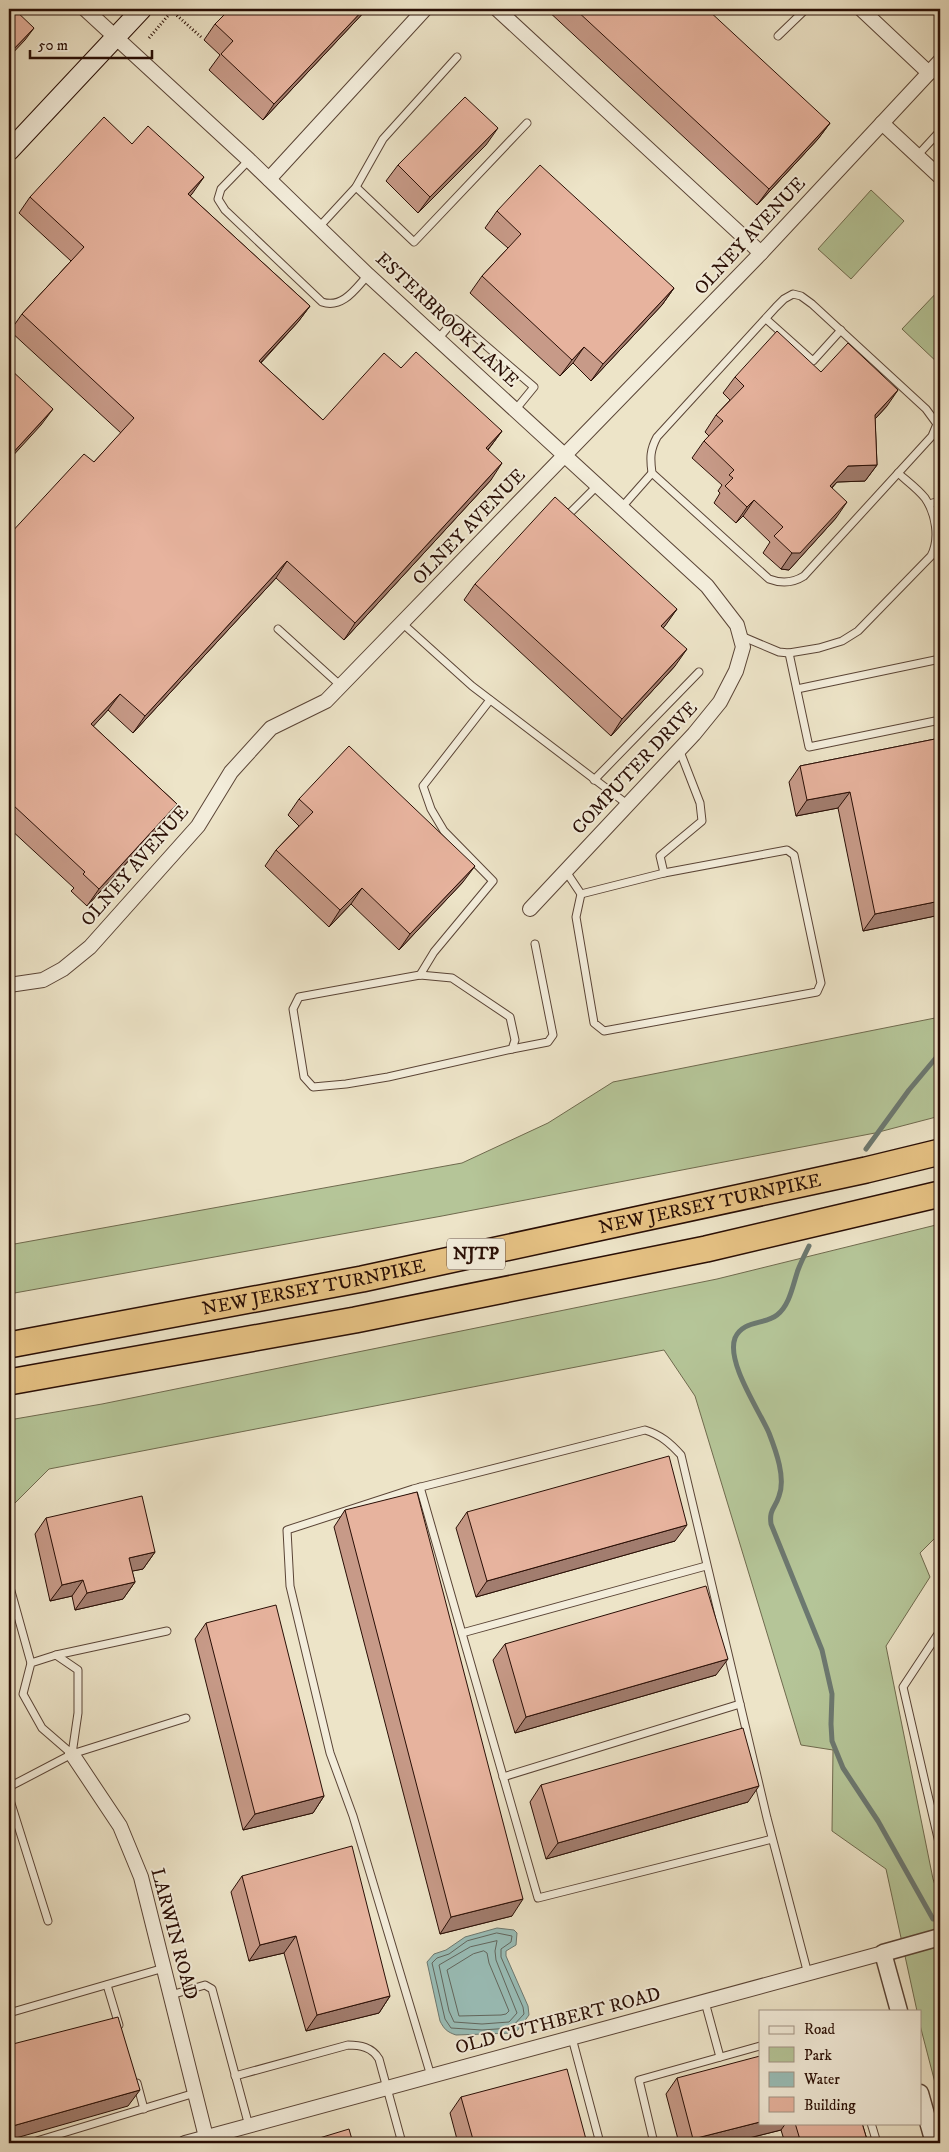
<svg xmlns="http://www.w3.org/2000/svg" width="949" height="2152" viewBox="0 0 949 2152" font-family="'IM FELL DW Pica',serif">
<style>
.green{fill:#b5c598;stroke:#6f6a4e}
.water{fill:#99beb8;stroke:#6c7870}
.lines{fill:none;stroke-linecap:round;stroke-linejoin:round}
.shore{stroke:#61665e;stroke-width:1}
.stream{stroke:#6c7870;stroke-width:5}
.service-casing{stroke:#5a4436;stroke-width:9}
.minor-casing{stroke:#5a4436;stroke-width:16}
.tertiary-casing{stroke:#5a4436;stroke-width:19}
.secondary-casing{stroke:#290e05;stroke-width:21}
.motorway-casing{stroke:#290e05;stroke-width:28}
.path{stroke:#290e05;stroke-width:3;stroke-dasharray:1 2.5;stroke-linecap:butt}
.service{stroke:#f3eddb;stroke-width:7}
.minor{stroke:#f3eddb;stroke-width:14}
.tertiary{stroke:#f3eddb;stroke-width:16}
.secondary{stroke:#f3eddb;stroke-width:19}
.motorway{stroke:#e6c284;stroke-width:25}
.wall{fill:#c79a88;stroke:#290e05}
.shaded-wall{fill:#a27d6f;stroke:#290e05}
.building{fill:#e7b39e;stroke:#290e05}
.labels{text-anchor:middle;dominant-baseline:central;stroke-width:4;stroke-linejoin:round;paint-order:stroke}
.shield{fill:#f3eddb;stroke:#665145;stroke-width:1}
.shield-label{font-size:18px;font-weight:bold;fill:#290e05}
.street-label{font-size:19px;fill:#290e05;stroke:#f3eddb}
</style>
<rect width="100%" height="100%" fill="#ede4c8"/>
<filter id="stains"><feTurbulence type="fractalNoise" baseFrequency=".004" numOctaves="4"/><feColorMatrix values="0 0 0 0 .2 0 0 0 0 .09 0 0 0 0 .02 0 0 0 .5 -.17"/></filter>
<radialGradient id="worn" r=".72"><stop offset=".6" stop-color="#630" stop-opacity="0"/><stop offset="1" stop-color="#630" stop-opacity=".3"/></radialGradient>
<!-- green -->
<g class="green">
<polygon points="871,190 904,221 851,279 818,249"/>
<polygon points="940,289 940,365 902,329"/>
<polygon points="940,1017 940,1116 875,1133 442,1216 9,1294 9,1245 462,1163 548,1123 613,1082"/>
<polygon points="940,1224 940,1533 920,1553 930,1577 886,1646 933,1879 940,1900 940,2102 920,2025 920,2011 917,2011 886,1869 832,1831 833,1750 801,1745 695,1396 664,1350 49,1469 9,1509 9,1420 102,1404 717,1279"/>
</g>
<!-- water -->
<path class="water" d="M497 1928 514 1930 517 1933 516 1945 506 1951V1956L528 2006 529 2015 517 2031 513 2033 456 2035C447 2032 444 2029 440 2021L427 1962 434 1954 446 1950 465 1937Z"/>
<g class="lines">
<!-- shore -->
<g class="shore">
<polygon points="497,1933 512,1936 511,1942 501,1949 501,1957 523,2007 524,2014 511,2028 482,2030 451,2028 445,2019 432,1963 437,1958 449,1954 467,1941"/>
<polygon points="497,1941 495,1951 496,1960 517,2013 509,2022 482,2024 454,2022 449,2011 439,1965 470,1947"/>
<polygon points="484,1951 487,1953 489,1963 509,2011 506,2014 501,2015 459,2016 447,1970 473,1954"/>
</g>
<!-- stream -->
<g class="stream">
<polyline points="866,1149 909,1090 940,1053"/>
<path d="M809 1246C805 1254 801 1262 798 1270 793 1284 790 1305 777 1315 764 1325 743 1320 735 1338 726 1362 759 1410 769 1433 776 1451 786 1478 779 1496 775 1509 769 1509 771 1524L822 1650 832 1694 831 1724 832 1741 843 1768 878 1821 933 1919"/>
</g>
<defs>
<g id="service">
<polyline points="778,36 806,9"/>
<polyline points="917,156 940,131"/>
<path d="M249 160 221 189 218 199 225 210 322 302C343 309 356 288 368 275"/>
<polyline points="356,187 383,139 457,57"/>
<polyline points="320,226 356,187 414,242 527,123"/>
<path d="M793 294 801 296 812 304 926 409 937 424 932 436 804 576C793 583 782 584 769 579L652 473C650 458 650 450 657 437L776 307 784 299Z"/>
<polyline points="766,319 813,361 841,330"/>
<polyline points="438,339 455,319 534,387 516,409"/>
<polyline points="929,504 940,501"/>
<polyline points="622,507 652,473"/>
<polyline points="565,518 598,485"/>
<polyline points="402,623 472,686 627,804"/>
<polyline points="278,629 341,686"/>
<path d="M741 636 779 652 789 653 819 648 842 641 858 631 931 556C940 539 936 514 925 498 918 489 907 481 898 473"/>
<polyline points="789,653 809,747 940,720"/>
<polyline points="797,689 940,659"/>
<polyline points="594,780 699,672"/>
<polyline points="565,870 581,894 576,917 594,1023 604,1031 817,992 821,983 794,855 787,850 664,873 660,856 702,821 700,803 679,749"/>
<polyline points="581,894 664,873"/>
<polygon points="420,975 452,978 510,1017 515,1040 512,1049 388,1077 346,1084 313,1087 304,1077 293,1009 299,997"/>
<polyline points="420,975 434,952 493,881 444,831 431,809 423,786 490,700"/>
<polyline points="512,1049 548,1042 553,1035 535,944"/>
<polyline points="420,1487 538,1898 772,1839"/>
<polyline points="9,1584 31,1663"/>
<polyline points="940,1631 903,1687 940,1847"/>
<polyline points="462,1633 706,1566"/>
<polygon points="56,1655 78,1670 78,1713 72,1754 42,1728 23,1694 31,1663"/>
<polyline points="56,1655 167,1631"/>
<polyline points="503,1777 740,1704"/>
<polyline points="9,1787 72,1754 186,1718"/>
<polyline points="9,1797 48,1921"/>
<polyline points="107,1985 119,2025"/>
<polyline points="171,1995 205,1985 212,1989 249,2126"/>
<polyline points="705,2002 720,2057"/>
<polyline points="9,2013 164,1968"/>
<polyline points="572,2038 600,2143"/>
<path d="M235 2076 348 2045C360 2045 372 2047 379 2059L402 2143"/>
<path d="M431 2076 353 1816 330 1753 290 1586 287 1530 413 1489 645 1430C661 1435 670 1443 681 1455L767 1818 808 1974"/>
<polyline points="137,2083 144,2109"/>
<polyline points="871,2123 877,2143"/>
<polyline points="30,2143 195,2093"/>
<polyline points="654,2143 639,2080 760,2046"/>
</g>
<g id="minor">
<polyline points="85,9 249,160 368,275 707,586 737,625 743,647 736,671 720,702 694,734 530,909"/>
<polyline points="497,9 761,253"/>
<polyline points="861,9 929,73"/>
<polyline points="882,123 940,177"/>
<polyline points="269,179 425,9"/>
<polyline points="9,985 43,980 63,969 90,947 198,826 231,772 271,728 326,701 761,253 940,61"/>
<polyline points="72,1754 120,1826 141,1877 206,2137"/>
<polyline points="185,2143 883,1953"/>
</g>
<g id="tertiary">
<polyline points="899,2011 883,1953 940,1937"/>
<polyline points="920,2093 934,2143"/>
</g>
<polyline id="secondary" points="9,151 142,9"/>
<g id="motorway">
<path id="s1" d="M9 1345 362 1279 866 1170 940 1152"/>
<polyline points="9,1382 355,1320 706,1249 940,1194"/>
</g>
</defs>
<!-- service casing -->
<use href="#service" class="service-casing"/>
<!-- minor casing -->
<use href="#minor" class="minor-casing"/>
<!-- tertiary casing -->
<use href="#tertiary" class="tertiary-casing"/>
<!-- secondary casing -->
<use href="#secondary" class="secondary-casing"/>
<!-- motorway casing -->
<use href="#motorway" class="motorway-casing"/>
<!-- path -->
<polyline class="path" points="149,38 172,11 201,37"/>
<!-- service -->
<use href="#service" class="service"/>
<!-- minor -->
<use href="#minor" class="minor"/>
<!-- tertiary -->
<use href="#tertiary" class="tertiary"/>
<!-- secondary -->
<use href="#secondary" class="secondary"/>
<!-- motorway -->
<use href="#motorway" class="motorway"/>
</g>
<!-- wall -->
<g class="wall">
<polygon points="367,9 263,120 209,70 220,55 204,40 215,24"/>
<polygon points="546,9 682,9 830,123 818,139 757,205"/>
<polygon points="132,144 192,194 190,196 310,306 298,322 261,363 323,420 401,368 502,431 488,450 491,480 344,640 276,578 133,733 108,710 93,726 177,804 166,820 87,906 71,891 74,888 9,828 9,535 94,462 121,433 10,331 22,314 71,261 19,213 30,197"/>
<polygon points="486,145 418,213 386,181 398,165"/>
<polygon points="497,211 674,288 662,305 591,381 573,363 560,376 470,293 482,276 508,248 485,228"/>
<polygon points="821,372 887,406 875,419 877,465 865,481 837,482 832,488 836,518 789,570 781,569 763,553 770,542 743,516 736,523 714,503 720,493 718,491 722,485 692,458 704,441 709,436 705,432 716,415 730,400 723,393 735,377"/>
<polygon points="475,584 677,609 663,627 675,666 611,736 464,600"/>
<polygon points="940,738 940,915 863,931 838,808 796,816 789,782 800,766"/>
<polygon points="299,799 463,882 399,950 351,904 329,927 265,866 276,850 299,826 288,815"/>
<polygon points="345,1510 512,1916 440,1934 334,1527"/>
<polygon points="467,1512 675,1541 476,1597 456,1528"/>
<polygon points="46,1518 155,1552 143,1569 132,1571 135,1582 123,1599 75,1610 72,1596 50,1601 35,1534"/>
<polygon points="206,1623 324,1796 313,1813 243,1830 195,1639"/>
<polygon points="505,1644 716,1675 515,1733 493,1660"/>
<polygon points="541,1785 748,1802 546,1859 530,1802"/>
<polygon points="242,1876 390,1996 379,2013 306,2031 284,1953 249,1961 231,1892"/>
<polygon points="677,2078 760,2123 862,2123 868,2143 785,2143 781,2130 729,2143 679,2143 666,2094"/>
<polygon points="461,2097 587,2143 458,2143 450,2113"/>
</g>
<!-- shaded-wall -->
<g class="shaded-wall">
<polygon points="364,9 367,9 263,120 274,104"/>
<polygon points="34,28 25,40 9,57 9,54"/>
<polygon points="830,123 818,139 757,205 769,189"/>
<polygon points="498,128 486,145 418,213 430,197"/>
<polygon points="204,177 192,194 177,210 188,194"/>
<polygon points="674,288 662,305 591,381 603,364"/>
<polygon points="310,306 298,322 247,377 259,361"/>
<polygon points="584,347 573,363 560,376 572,360"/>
<polygon points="898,390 887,406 863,432 875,415"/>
<polygon points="53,409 41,425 9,460 9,457"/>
<polygon points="502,431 490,447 474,464 486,448"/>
<polygon points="502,463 491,480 344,640 355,623"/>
<polygon points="877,465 865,481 837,482 818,502 830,486 848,466"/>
<polygon points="754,500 743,516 736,523 747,507"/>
<polygon points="847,502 836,518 789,570 781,569 792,553"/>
<polygon points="287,561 276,578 133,733 145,716"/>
<polygon points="677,609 665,626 650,642 661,626"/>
<polygon points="687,649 675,666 611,736 622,719"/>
<polygon points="120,694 108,710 80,741 91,724"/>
<polygon points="850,792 838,808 796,816 807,800"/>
<polygon points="177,804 166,820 87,906 99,889"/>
<polygon points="475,866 463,882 399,950 410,934"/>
<polygon points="362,888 351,904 329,927 340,910"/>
<polygon points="940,901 940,915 863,931 875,914"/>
<polygon points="687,1525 675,1541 476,1597 487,1581"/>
<polygon points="155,1552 143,1569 118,1574 129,1558"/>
<polygon points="83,1580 72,1596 50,1601 62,1585"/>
<polygon points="135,1582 123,1599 75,1610 87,1593"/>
<polygon points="728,1659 716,1675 515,1733 526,1717"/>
<polygon points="759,1786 748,1802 546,1859 558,1843"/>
<polygon points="324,1796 313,1813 243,1830 255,1814"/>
<polygon points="523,1899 512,1916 440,1934 451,1917"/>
<polygon points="296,1936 284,1953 249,1961 260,1945"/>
<polygon points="390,1996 379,2013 306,2031 317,2015"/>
<polygon points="140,2090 128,2106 9,2140 9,2127"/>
<polygon points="760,2122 760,2123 786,2123 781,2130 729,2143 691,2143 693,2139"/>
</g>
<!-- building -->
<g class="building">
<polygon points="9,9 14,9 34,28 9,54"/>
<polygon points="230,9 364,9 274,104 221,54 233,41 215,24"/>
<polygon points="575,9 682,9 683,10 684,9 707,9 830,123 769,189"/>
<polygon points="465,97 498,128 430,197 398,165"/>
<polygon points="104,117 132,144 148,126 204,177 188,194 310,306 259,361 323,420 384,353 401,368 416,352 502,431 486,448 502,463 355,623 287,561 145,716 120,694 91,724 177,804 99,889 83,874 85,872 13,805 9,810 9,535 84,454 94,462 134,418 22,314 84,247 30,197"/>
<polygon points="540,165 674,288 603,364 584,347 572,360 482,276 521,234 497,211"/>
<polygon points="777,331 821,372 848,343 898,390 875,415 877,465 848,466 830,486 847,502 800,553 792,553 774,536 783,527 754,500 747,507 725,486 733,478 729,475 734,470 704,441 723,421 716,415 744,386 735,377"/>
<polygon points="9,368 53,409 9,457"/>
<polygon points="555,497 677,609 661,626 687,649 622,719 475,584"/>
<polygon points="940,738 940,901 875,914 850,792 807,800 800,766"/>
<polygon points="349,746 475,866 410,934 362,888 340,910 276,850 313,812 299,799"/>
<polygon points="669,1456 687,1525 487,1581 467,1512"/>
<polygon points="417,1492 523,1899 451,1917 345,1510"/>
<polygon points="142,1496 155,1552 129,1558 135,1582 87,1593 83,1580 62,1585 46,1518"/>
<polygon points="706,1586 728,1659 526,1717 505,1644"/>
<polygon points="276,1605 324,1796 255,1814 206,1623"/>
<polygon points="743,1728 759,1786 558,1843 541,1785"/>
<polygon points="352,1846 390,1996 317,2015 296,1936 260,1945 242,1876"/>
<polygon points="118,2017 140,2090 9,2127 9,2045"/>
<polygon points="760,2056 760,2122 693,2139 677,2078"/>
<polygon points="567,2069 587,2143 474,2143 461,2097"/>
<polygon points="795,2123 862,2123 868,2143 801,2143"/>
<polygon points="349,2129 353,2143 303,2143"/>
</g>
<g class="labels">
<!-- shield labels -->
<rect class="shield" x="447" y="1238.5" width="58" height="31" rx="4"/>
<g class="shield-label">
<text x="476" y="1254">NJTP</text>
</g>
<!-- street labels -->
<g class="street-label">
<text transform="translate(750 236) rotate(-47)">OLNEY AVENUE</text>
<text transform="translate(447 320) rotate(43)">ESTERBROOK LANE</text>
<text transform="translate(469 527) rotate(-46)">OLNEY AVENUE</text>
<text transform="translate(635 768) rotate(-47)">COMPUTER DRIVE</text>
<text transform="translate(135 866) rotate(-49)">OLNEY AVENUE</text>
<text stroke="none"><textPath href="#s1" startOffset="715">NEW JERSEY TURNPIKE</textPath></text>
<text stroke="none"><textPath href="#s1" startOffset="310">NEW JERSEY TURNPIKE</textPath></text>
<text transform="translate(174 1934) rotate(75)">LARWIN ROAD</text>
<text transform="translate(558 2021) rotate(-15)">OLD CUTHBERT ROAD</text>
</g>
</g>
<!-- margin -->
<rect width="949" height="2152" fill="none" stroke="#ede4c8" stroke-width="30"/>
<rect x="10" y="10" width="929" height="2132" fill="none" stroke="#290e05" stroke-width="2.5"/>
<rect x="15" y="15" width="919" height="2122" fill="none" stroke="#290e05"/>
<!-- legend -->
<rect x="759" y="2010" width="162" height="115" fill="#f3eddb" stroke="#a29485"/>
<rect x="769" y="2026" width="25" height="8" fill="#f3eddb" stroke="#a29485"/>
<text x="804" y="2034" font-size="15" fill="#290e05">Road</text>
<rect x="769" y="2047" width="25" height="15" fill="#b5c598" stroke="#a29485"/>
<text x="804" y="2060" font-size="15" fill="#290e05">Park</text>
<rect x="769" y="2072" width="25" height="15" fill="#99beb8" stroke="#a29485"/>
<text x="804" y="2084" font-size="15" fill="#290e05">Water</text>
<rect x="769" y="2097" width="25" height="15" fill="#e7b39e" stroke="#a29485"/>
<text x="804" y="2110" font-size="15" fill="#290e05">Building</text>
<!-- scale -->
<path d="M30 50v8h122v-8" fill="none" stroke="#290e05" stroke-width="2.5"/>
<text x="38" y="50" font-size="15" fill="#290e05" stroke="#f3eddb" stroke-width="4" paint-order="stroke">50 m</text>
<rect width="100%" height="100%" filter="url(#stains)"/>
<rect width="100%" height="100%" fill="url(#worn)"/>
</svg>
